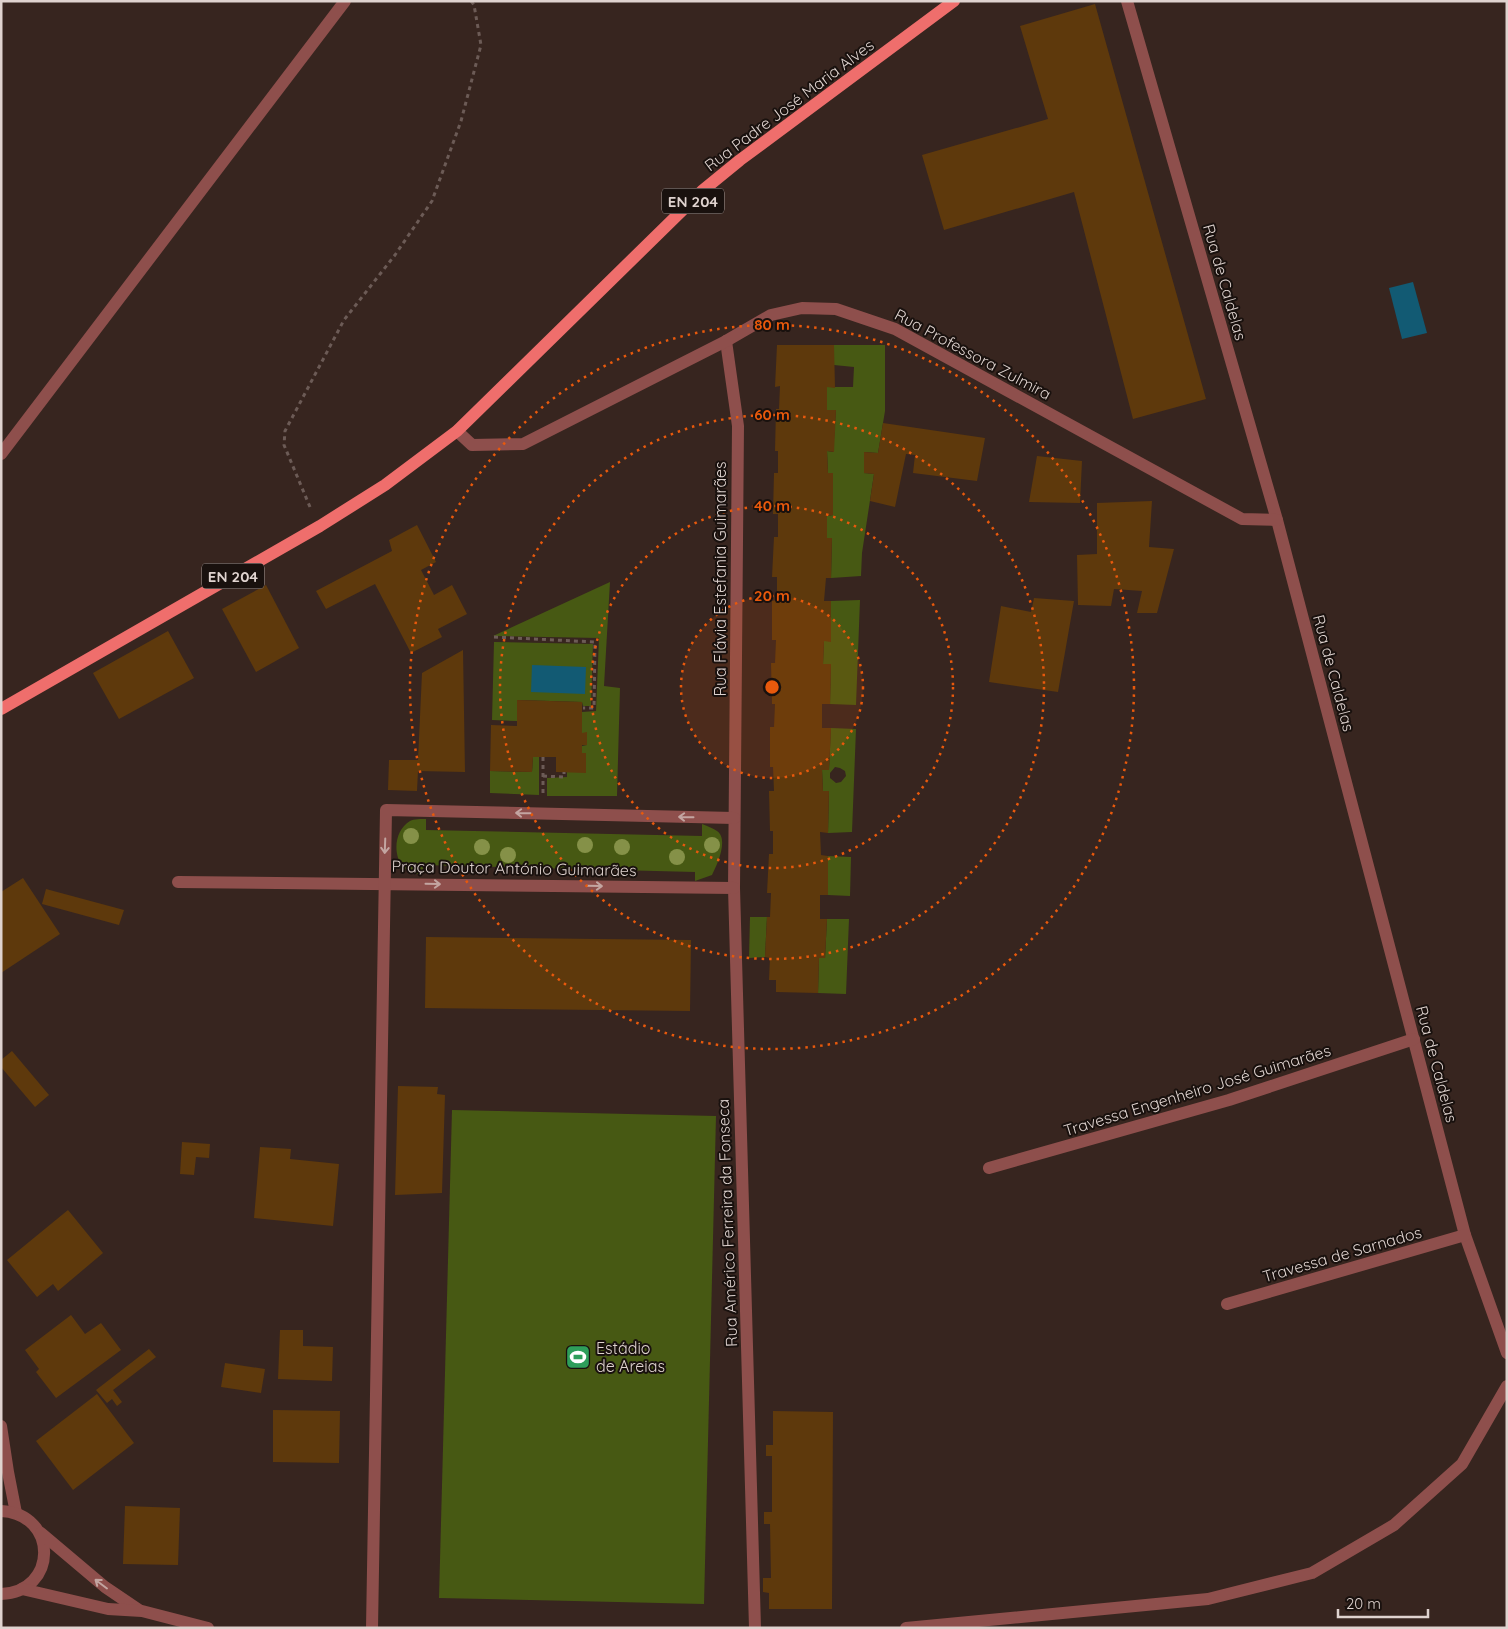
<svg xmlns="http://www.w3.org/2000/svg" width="1508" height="1629" viewBox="0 0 1508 1629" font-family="Quicksand,sans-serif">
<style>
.green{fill:#475913;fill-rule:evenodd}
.water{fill:#125a73}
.building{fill:#5e390c}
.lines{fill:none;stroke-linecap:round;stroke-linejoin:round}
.path{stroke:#6c5b56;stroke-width:3;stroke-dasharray:4 4;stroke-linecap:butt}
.street{stroke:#8e4f4c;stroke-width:12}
.primary{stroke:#ef6e6c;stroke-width:12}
.tree{fill:#859148}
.oneway{stroke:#c3a5a1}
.ring{fill:none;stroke:#e8590c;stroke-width:2.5;stroke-dasharray:2.5 5}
.labels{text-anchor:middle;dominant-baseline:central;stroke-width:4;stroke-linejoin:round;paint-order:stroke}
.shield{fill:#19110e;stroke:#a49995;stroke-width:1}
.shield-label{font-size:15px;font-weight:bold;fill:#dfd3cf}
.street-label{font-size:16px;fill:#dfd3cf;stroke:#19110e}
.poi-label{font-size:16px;fill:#dfd3cf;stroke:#19110e;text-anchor:start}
.centre{fill:#e8590c;stroke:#19110e;stroke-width:2.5}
.ring-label{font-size:15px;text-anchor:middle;font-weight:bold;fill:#e8590c;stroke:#19110e;stroke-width:4;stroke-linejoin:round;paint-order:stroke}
</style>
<rect width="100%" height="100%" fill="#37251f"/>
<!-- green -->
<g class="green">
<polygon points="834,345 885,345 885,411 878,453 864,452 864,473 874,474 862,553 861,576 831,578 832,538 827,538 827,516 833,515 833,474 828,473 827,451 833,452 836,410 827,410 827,387 853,387 854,367 834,365"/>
<polygon points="610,582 604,686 620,688 617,796 547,796 547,778 567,777 567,772 586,753 582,753 582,746 587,745 587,733 582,733 582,712 596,711 599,638 493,636"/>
<polygon points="860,600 856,705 830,704 831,665 823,664 824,641 831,641 831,601"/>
<polygon points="494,642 593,644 591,706 583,706 582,702 518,700 517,721 492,720"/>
<path d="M831 728 856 729 852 832 828 833 829 791H823L822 770 829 769ZM835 767 840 768 845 771 846 776 841 782 836 783 830 778V773Z"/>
<polygon points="533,757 539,757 539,795 490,793 490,771 532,772"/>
<path d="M426 819V830L702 836V824C707 826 713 828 717 831 729 839 717 865 712 875L695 881V872L423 865V874C393 877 388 834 410 821 414 819 421 819 426 819Z"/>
<polygon points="828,856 851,857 850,896 828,895"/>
<polygon points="750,917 767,917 765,957 749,958"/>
<polygon points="827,919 849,919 846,994 818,993 819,958 825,958"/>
<polygon points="452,1110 716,1116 704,1604 439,1598"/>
</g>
<!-- water -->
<g class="water">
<polygon points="1413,282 1427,333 1402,339 1389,288"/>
<polygon points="532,665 586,667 585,694 531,692"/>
</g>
<!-- building -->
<g class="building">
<polygon points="1095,4 1206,399 1133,419 1074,192 944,230 922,155 1048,119 1020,26"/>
<polygon points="777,345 834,345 835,388 827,387 827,410 836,410 834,452 827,451 828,473 833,473 833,515 827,516 827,538 832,538 831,578 826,578 824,601 831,601 831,642 824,641 823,664 831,664 830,704 822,704 822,728 831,728 829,770 822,770 823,791 829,791 828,833 820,832 821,855 828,856 828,895 820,895 820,919 827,919 825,958 819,958 818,993 776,992 776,980 769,980 770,958 765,957 767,917 770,917 771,893 767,893 769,854 773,854 773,831 770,831 769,791 774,791 773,767 770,767 770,727 774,727 775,704 772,704 771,663 775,663 776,640 772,640 772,601 777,600 777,577 772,577 774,537 778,537 778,514 773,514 774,473 778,473 778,451 775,451 776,409 779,409 780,386 775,387"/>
<polygon points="883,423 985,438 977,481 913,473 915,455 906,454 895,507 870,501 874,474 864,473 864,452 878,453"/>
<polygon points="1037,456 1082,461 1080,503 1029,502"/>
<polygon points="1152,501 1149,547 1174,549 1157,613 1137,613 1142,591 1114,589 1111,606 1078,605 1077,555 1097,554 1097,503"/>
<polygon points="417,525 436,562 421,570 434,595 452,585 467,614 438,629 442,637 411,653 375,584 326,609 316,591 392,551 389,540"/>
<polygon points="266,585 299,648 256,672 222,609"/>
<polygon points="1034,598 1074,601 1058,692 989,682 1001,606 1031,612"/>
<polygon points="168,631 194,678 119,719 93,673"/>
<polygon points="463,650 465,772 418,771 417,791 388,790 389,760 418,760 422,673"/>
<polygon points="517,700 582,702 582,733 587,732 587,745 582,745 582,753 586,753 586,773 556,772 556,757 533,757 532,772 490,771 491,725 517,726"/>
<polygon points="23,878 60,934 1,973 1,892"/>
<polygon points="46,889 124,910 119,925 42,904"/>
<polygon points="426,937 691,940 690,1011 425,1008"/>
<polygon points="12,1051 49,1095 35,1107 1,1067 1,1060"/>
<polygon points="398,1086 438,1087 437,1094 445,1095 442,1193 395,1195"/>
<polygon points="182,1142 210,1144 209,1158 196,1157 194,1175 180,1174"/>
<polygon points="260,1147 291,1149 290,1159 339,1164 333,1226 254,1218"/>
<polygon points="68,1210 103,1253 58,1291 53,1284 37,1297 7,1260"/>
<polygon points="71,1315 85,1334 101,1323 121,1350 56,1398 36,1372 39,1369 25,1350"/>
<polygon points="280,1330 303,1330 303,1346 333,1347 332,1381 278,1379"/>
<polygon points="149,1349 156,1357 113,1390 122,1402 117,1406 112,1399 107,1403 96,1390"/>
<polygon points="225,1363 265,1369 261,1393 221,1387"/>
<polygon points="97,1394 134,1443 73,1490 36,1441"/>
<polygon points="273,1410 340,1411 339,1463 273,1462"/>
<polygon points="773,1411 833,1412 832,1609 769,1609 769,1593 763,1592 763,1578 771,1578 770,1524 764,1524 764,1512 772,1512 772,1456 766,1456 766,1445 773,1445"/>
<polygon points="125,1506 180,1508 178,1565 123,1564"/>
</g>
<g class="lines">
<!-- path -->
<g class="path">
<polyline points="310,507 284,445 285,431 344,320 395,255 432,201 461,121 481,45 474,5 471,1"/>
<polyline points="494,637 595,642 594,708 583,708"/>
<polyline points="543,776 564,777 564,772"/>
<polyline points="543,793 543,757"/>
</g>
<!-- street -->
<g class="street">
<polyline points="1127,1 1277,520 1465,1235 1507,1353"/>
<polyline points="726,341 738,426 734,888 755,1628"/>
<polyline points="457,431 472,445 523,444 726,341 771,315 802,308 836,309 895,329 1242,519 1277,520"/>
<polyline points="1,454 345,1"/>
<polyline points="178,882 734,888"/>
<polyline points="989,1168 1229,1100 1414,1039"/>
<polyline points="1227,1304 1465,1235"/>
<polyline points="1,1426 8,1472 16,1513"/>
<path d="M1 1511C59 1514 58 1592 1 1594"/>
<polyline points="41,1533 105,1587 139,1610"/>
<polyline points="22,1589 108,1609 142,1611 208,1628"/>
<polyline points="372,1628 386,810 734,818"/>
<polyline points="906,1628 1208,1599 1312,1573 1394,1525 1462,1464 1507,1386"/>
</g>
<!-- primary -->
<polyline class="primary" points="1,709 320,526 385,485 457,431 702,191 740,160 954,1"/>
</g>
<!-- trees -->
<g class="tree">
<circle cx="411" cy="836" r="8"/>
<circle cx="585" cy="845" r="8"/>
<circle cx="712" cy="845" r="8"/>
<circle cx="482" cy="847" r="8"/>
<circle cx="622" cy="847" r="8"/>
<circle cx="508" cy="855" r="8"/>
<circle cx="677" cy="857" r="8"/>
</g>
<!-- one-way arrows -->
<defs><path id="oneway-shaft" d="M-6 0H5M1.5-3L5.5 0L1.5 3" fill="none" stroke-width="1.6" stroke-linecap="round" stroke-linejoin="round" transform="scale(1.25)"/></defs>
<g class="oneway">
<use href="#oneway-shaft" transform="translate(523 813) rotate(-179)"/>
<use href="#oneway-shaft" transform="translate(686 817) rotate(-179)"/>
<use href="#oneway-shaft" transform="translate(385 846) rotate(92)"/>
<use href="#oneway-shaft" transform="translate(433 884) rotate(1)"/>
<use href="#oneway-shaft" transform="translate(595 886) rotate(1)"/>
<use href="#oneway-shaft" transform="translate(101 1584) rotate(-143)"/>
</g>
<!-- distance rings -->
<circle cx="772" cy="687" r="91" fill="#e8590c" fill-opacity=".12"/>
<g class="ring">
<circle cx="772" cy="687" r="91"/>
<circle cx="772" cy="687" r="181"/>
<circle cx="772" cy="687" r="272"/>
<circle cx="772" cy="687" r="362"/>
</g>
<!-- icons -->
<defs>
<symbol id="stadium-square" viewBox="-11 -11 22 22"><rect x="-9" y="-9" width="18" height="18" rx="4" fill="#2e9e5b" stroke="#19110e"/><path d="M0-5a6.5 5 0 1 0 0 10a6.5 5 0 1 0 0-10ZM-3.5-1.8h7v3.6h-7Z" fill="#fff"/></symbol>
</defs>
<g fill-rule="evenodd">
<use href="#stadium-square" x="564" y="1343" width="28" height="28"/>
</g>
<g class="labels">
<!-- shield labels -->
<g class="shield">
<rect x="662" y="188.5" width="62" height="25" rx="4"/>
<rect x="202" y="563.5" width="62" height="25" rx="4"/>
</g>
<g class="shield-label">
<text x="693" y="201">EN 204</text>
<text x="233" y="576">EN 204</text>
</g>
<!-- street labels -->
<g class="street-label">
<text transform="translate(789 105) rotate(-37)">Rua Padre José Maria Alves</text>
<text transform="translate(1225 282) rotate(74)">Rua de Caldelas</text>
<text transform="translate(973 354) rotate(28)">Rua Professora Zulmira</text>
<text transform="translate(720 579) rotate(-90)">Rua Flávia Estefania Guimarães</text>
<text transform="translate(1334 673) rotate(75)">Rua de Caldelas</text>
<text transform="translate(514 868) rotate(1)">Praça Doutor António Guimarães</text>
<text transform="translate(1437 1064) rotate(75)">Rua de Caldelas</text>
<text transform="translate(1197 1090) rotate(-17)">Travessa Engenheiro José Guimarães</text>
<text transform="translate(727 1223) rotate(-92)">Rua Américo Ferreira da Fonseca</text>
<text transform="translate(1342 1254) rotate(-16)">Travessa de Sarnados</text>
</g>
<!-- poi labels -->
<g class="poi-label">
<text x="596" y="1348">Estádio<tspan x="596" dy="18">de Areias</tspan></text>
</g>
</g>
<circle cx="772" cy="687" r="8" class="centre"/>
<g class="ring-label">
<text x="772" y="330">80 m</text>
<text x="772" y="420">60 m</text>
<text x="772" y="511">40 m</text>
<text x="772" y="601">20 m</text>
</g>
<!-- border -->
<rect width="1508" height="1629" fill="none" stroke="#dfd3cf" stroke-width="5"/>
<!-- scale -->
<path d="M1338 1609v8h90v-8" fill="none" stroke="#dfd3cf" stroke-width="2.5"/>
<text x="1346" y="1609" font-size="15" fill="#dfd3cf" stroke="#19110e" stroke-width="4" paint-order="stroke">20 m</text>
</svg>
